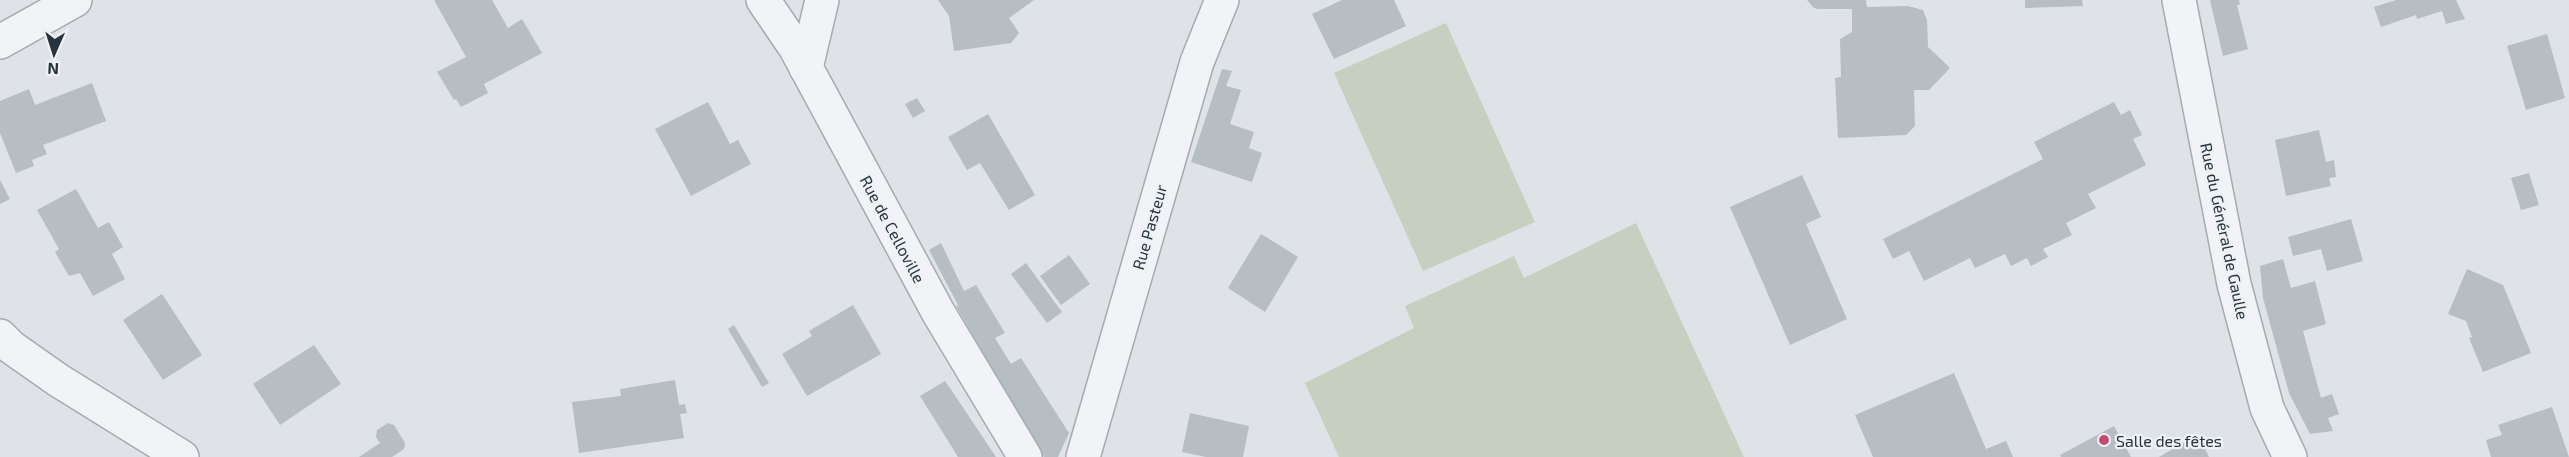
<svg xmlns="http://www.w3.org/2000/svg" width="2569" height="457" viewBox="0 0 2569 457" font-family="'Exo 2',sans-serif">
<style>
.green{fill:#c6d0c1}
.building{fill:#b6bdc3}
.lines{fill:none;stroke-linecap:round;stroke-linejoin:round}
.minor-casing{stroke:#a5abb1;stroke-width:36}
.minor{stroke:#f1f3f6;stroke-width:33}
.poi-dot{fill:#c34d6e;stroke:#eef2f5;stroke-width:2}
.labels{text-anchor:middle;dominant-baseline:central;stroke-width:4.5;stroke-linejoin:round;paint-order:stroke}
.street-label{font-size:16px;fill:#29333d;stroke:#eef2f5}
.poi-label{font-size:16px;fill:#29333d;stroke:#eef2f5;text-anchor:start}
</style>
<rect width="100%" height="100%" fill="#dfe3e7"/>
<!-- green -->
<g class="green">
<polygon points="1446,23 1535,222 1423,271 1334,73"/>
<polygon points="1636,223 1744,457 1339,457 1305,383 1414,328 1405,306 1514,256 1524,278"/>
</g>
<!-- building -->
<g class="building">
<polygon points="434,0 492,0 508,28 522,19 542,53 484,84 488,93 461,107 456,99 454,100 437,72 466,57"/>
<polygon points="938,0 1034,0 1009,18 1019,33 1011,43 954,51 949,16"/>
<polygon points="1342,0 1394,0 1406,26 1334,59 1312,14"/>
<polygon points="1807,0 1866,0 1867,7 1908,6 1923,10 1927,20 1928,47 1950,68 1929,90 1914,90 1915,126 1906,135 1838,138 1835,78 1841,77 1840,39 1852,32 1852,9 1818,9 1814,8"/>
<polygon points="2025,0 2082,0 2083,6 2025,8"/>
<polygon points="2210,0 2239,0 2240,5 2237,5 2248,49 2223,56"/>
<polygon points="2396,0 2456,0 2465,19 2446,24 2442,11 2417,19 2416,15 2381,27 2374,7"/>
<polygon points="2547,34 2565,98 2526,110 2507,46"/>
<polygon points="1222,69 1232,71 1226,86 1241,90 1230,124 1254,132 1249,148 1262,153 1252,182 1191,162"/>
<polygon points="92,83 106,121 43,145 47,154 32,160 34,166 16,173 0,133 0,101 29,89 35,105"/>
<polygon points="917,98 925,111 913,118 905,104"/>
<polygon points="708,102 730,144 738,140 751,164 691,196 655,129"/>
<polygon points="2114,102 2121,115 2130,110 2142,135 2133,139 2146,165 2088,194 2096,208 2066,223 2072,235 2043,249 2048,257 2031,266 2027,258 2011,266 2005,254 1975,268 1970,258 1924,281 1909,251 1893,259 1883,239 2043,159 2034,142"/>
<polygon points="988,114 1035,195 1009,210 980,163 967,170 948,137"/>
<polygon points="2319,130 2326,162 2334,160 2336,177 2329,178 2331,186 2286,196 2275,140"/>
<polygon points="2529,173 2539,205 2521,210 2511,178"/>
<polygon points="1802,175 1821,217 1806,224 1847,319 1790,345 1730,207"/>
<polygon points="0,180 10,199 0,204"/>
<polygon points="76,189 98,228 109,222 123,247 112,254 125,279 93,296 80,273 69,276 55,252 59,249 37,210"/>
<polygon points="2351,219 2363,261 2327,271 2321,249 2293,256 2288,237"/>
<polygon points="1261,234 1298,257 1265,312 1228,288"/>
<polygon points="941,243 964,291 976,285 1005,333 995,338 1011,364 1021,358 1069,433 1058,457 1044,457 956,306 958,305 929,250"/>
<polygon points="1069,255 1090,284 1061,305 1040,276"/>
<polygon points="2283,259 2291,288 2315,281 2326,324 2303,331 2321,398 2332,394 2339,414 2328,418 2333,431 2310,434 2289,393 2263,298 2260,266"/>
<polygon points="1026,263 1062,312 1047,323 1011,274"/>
<polygon points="2467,269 2503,285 2531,353 2483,372 2469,338 2472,337 2466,321 2448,314"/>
<polygon points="162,294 202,355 163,380 123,320"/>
<polygon points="853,305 881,354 807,396 782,354 812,336 809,331"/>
<polygon points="734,325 769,383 762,387 728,329"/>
<polygon points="314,345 341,384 280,425 253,384"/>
<polygon points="1954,373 1986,449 2006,441 2013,457 1873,457 1855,415"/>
<polygon points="675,380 679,405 685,404 687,413 680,414 684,438 579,453 572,402 621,396 620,389"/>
<polygon points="945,381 958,400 996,457 958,457 920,396"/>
<polygon points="2552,407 2569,457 2491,457 2486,440 2502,435 2498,425"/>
<polygon points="1190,413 1249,426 1243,457 1206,457 1182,452"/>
<polygon points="388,423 394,425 405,443 404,449 392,457 359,457 380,443 376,437 377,430"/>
<polygon points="2114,426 2131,457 2061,457 2060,455"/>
<polygon points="2198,435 2209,457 2159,457 2178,446"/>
</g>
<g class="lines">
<defs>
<g id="minor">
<polyline points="763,0 795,47 938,312 1025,457"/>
<polyline points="2179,0 2234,284 2267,408 2290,457"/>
<polyline points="0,42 75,0"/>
<polyline points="806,68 822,0"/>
<polyline points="0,336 11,347 58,380 182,457"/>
<polyline points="1083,457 1197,62 1222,0"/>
</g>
</defs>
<!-- minor casing -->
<use href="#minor" class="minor-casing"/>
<!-- minor -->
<use href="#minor" class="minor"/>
</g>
<!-- markers -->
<circle class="poi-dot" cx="2104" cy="440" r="6"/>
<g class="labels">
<!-- street labels -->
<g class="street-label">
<text transform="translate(1149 227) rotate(-74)">Rue Pasteur</text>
<text transform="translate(893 229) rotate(62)">Rue de Celloville</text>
<text transform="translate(2225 231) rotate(78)">Rue du Général de Gaulle</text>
</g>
<!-- poi labels -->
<g class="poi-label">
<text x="2116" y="440">Salle des fêtes</text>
</g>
</g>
<!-- north arrow -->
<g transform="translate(54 54) rotate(183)" stroke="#eef2f5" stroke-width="4.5" paint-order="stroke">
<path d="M0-4.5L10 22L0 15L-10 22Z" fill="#29333d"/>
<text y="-9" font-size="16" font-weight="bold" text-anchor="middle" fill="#29333d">N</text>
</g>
</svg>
